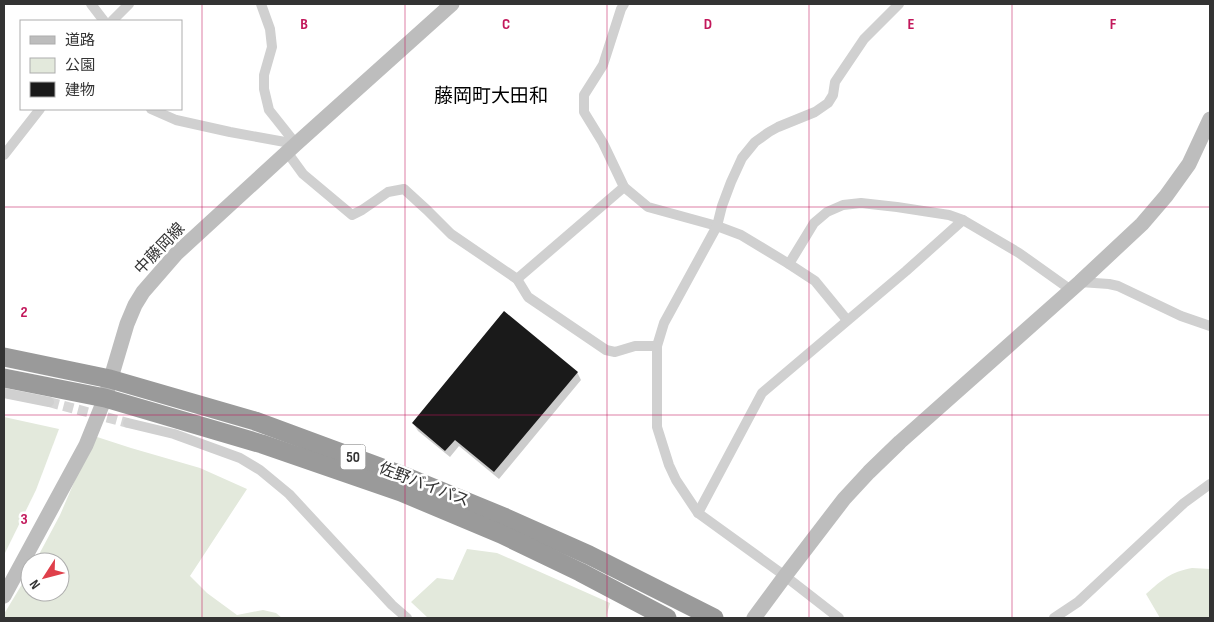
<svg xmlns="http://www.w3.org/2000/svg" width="1214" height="622" viewBox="0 0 1214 622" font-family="'Sofia Sans Condensed','Noto Sans JP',sans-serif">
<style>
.green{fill:#e3e9dc}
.shadow{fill:#0003}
.building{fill:#1a1a1a}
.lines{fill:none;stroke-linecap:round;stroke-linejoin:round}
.street-tunnel{stroke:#d6d6d6;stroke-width:10;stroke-dasharray:10 5;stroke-linecap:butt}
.street{stroke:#d0d0d0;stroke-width:10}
.secondary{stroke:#bdbdbd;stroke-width:15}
.highway{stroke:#9a9a9a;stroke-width:19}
.grid{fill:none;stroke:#c2185b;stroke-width:1;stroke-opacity:0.55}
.labels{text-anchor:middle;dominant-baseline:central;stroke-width:5;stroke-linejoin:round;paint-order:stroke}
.shield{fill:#fff;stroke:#707070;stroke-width:1}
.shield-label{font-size:15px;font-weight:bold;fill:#333}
.street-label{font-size:16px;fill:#333;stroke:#fff}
.quarter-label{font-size:19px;fill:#000;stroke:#fff}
.grid-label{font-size:16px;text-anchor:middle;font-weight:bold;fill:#c2185b;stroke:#fff;stroke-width:5;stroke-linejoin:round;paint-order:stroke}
</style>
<rect width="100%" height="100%" fill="#fff"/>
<!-- green -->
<g class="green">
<polygon points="4,417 59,429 36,490 4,555"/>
<polygon points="94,436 131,448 200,468 247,489 190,576 207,593 237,615 263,610 276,613 282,618 4,618 4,614 30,571 30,592 60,592 60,562 35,562 60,515"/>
<polygon points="467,549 497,553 610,603 606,618 428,618 411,602 437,578 453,580"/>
<path d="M1192 568 1210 569V618H1160L1146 594C1162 580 1170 572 1192 568Z"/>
</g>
<!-- shadow -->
<polygon class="shadow" points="577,372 581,380 499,479 459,446 450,457 418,431 413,423"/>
<!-- building -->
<polygon class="building" points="504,311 578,372 494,472 455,440 445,451 412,423"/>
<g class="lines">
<!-- street-tunnel -->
<polyline class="street-tunnel" points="49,402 128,423"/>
<!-- street -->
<g class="street">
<polyline points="91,4 104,21"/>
<polyline points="261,4 270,29 272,47 264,75 264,89 269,110 296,144"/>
<polyline points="624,4 621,9 603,65 584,95 584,112 603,143 624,187 648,207 717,226 741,235 789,264 814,223 827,212 843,205 861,203 897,207 949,215 963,220 1019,253 1071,290"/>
<polyline points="112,21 129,4"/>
<polyline points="151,109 176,120 230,132 296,144"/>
<polyline points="287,152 303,174 352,215 362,210 388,192 404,189 427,210 451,234 517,279 528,297 606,350 615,352 635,346 657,346"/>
<polyline points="4,155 40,109"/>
<polyline points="789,264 815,281 847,320"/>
<polyline points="517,279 624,187"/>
<polyline points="1080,282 1109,284 1118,286 1181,316 1210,326"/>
<polyline points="4,393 49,402"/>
<polyline points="128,423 174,434 240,458 260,470 289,494 392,605 407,618"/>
<polyline points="698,513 762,393 906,271 963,220"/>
<polyline points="839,618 785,576 698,513 676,480 669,465 657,427 657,346 664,323 717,226 722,206 731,182 742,158 755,142 769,132 778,127 815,112 828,103 833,95 835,82 864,39 899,4"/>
<polyline points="1054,618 1078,602 1184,503 1210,484"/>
</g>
<!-- secondary -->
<g class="secondary">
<polyline points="4,596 86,445 105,398 127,324 135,305 143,292 176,254 296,144 452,4"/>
<polyline points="754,618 785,576 844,499 869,472 900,442 1080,282 1142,224 1166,196 1189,164 1210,119"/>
</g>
<!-- highway -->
<g class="highway">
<polyline points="4,357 110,379 255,421 409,478 504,517 589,555 714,618"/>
<polyline points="4,378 105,398 262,444 401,492 501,534 580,572 667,618"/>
</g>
</g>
<!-- grid -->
<path class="grid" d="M202 4V618M405 4V618M607 4V618M809 4V618M1012 4V618M4 207H1210M4 415H1210"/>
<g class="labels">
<!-- shield labels -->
<rect class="shield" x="340.5" y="444.5" width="25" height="25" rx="4"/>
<g class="shield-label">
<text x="353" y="457">50</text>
</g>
<!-- street labels -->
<g class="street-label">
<text transform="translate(160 249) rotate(-46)">中藤岡線</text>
<text transform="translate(424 485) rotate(21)">佐野バイパス</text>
</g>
<!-- quarter labels -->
<g class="quarter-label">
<text x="491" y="96">藤岡町大田和</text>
</g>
</g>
<g class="grid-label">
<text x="304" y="29">B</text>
<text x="506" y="29">C</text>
<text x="708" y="29">D</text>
<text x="911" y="29">E</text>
<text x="1113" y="29">F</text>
<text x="24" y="317">2</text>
<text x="24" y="524">3</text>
</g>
<!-- border -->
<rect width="1214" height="622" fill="none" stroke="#333333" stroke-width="10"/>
<!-- legend -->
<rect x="20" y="20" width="162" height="90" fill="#ffffff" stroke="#adadad"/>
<rect x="30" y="36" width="25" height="8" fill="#bdbdbd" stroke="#adadad"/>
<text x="65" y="45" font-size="15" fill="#333333">道路</text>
<rect x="30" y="58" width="25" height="15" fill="#e3e9dc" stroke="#adadad"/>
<text x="65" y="70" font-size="15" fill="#333333">公園</text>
<rect x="30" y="82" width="25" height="15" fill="#1a1a1a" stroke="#adadad"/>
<text x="65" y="95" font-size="15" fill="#333333">建物</text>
<!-- north arrow -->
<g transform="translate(45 577) rotate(234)"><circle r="24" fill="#ffffff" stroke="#adadad"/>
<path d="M0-4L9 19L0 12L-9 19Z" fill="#df404b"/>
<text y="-8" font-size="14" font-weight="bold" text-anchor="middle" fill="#333333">N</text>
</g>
</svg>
